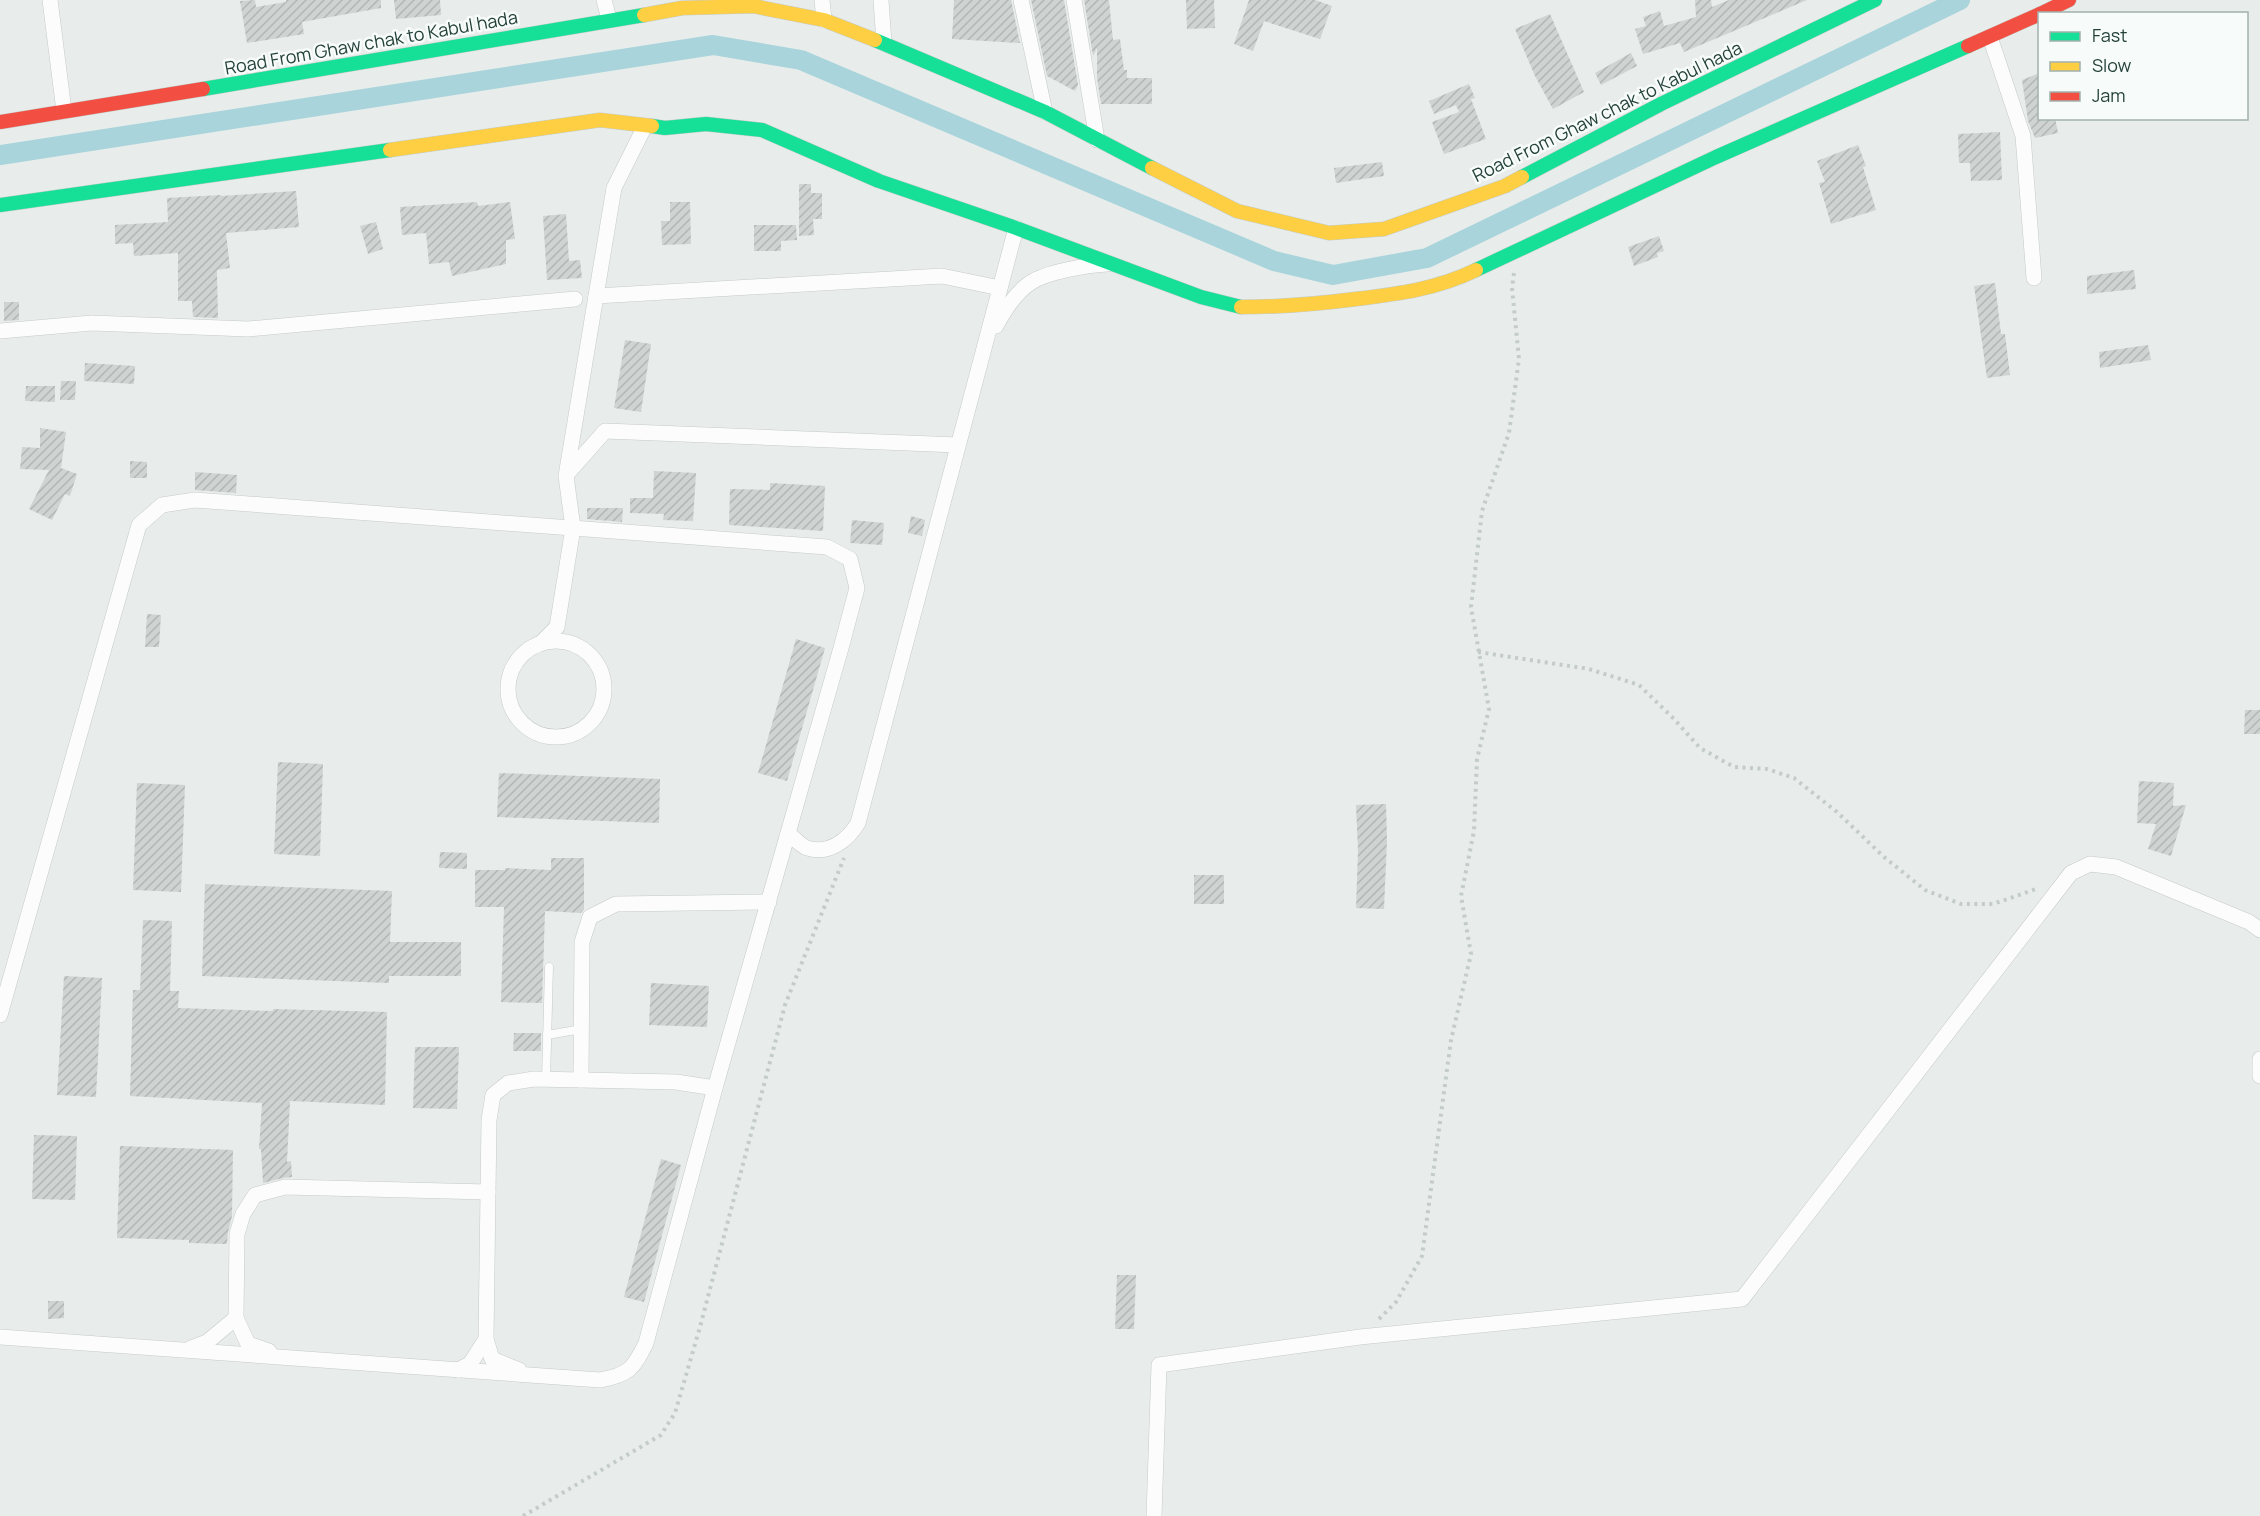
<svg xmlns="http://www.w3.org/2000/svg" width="2260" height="1516" viewBox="0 0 2260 1516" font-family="Manrope,sans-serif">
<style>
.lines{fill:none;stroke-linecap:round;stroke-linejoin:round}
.canal{stroke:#a9d4db;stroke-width:20}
.building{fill:url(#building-hatch)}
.lane-casing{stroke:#c5cac8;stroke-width:9}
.street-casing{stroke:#c5cac8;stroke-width:16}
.fast-casing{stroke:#c3cbc8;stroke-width:15}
.slow-casing{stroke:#c3cbc8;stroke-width:15}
.jam-casing{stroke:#c3cbc8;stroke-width:15}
.path{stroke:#c3ccca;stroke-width:4;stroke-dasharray:3 4.5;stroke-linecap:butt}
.lane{stroke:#fcfcfc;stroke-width:8}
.street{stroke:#fcfcfc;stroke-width:15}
.fast{stroke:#16e098;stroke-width:14}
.slow{stroke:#ffcf43;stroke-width:14}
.jam{stroke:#f24e42;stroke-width:14}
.labels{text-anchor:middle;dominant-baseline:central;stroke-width:5;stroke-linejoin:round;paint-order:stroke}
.street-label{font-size:18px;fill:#24423a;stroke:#f7fbf9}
</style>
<defs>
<pattern id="building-hatch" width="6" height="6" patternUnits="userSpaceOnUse" patternTransform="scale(1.5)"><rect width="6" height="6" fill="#cfd4d2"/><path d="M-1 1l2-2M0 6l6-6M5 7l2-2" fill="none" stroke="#b2b7b5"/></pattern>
</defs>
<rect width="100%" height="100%" fill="#e8edeb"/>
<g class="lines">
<!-- canal -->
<polyline class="canal" points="0,155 713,45 801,60 1274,261 1333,275 1427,258 1960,0"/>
</g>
<!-- building -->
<g class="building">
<polygon points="255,0 256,7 286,2 286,0 381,0 381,8 302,22 304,34 247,43 240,1"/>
<polygon points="394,0 440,0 441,15 396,19"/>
<polygon points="954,0 1011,0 1020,43 952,39"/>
<polygon points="1031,0 1064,0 1078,85 1075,91 1047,76"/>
<polygon points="1084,0 1109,0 1113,40 1120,39 1124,70 1127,70 1127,78 1152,78 1152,104 1101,104 1097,78 1097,48 1093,56"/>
<polygon points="1186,0 1214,0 1215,28 1187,29"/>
<polygon points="1249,0 1315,0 1332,6 1320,39 1264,21 1253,51 1234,44"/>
<polygon points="1695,0 1711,0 1712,7 1729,0 1807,0 1684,52 1680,43 1643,54 1635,29 1646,26 1643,17 1660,11 1664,26 1696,17"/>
<polygon points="1550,14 1584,92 1553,109 1535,76 1515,29"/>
<polygon points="1631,53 1637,66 1601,85 1595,73"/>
<polygon points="2040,73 2040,118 2055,118 2058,133 2035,138 2028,121 2022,80"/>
<polygon points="1469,84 1475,98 1471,99 1486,139 1444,154 1432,122 1459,112 1456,105 1434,114 1429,101"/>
<polygon points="2000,132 2002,180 1971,181 1970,163 1959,163 1958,134"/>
<polygon points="1858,145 1866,166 1863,167 1876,210 1831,224 1819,183 1825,182 1817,161"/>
<polygon points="1382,162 1384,176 1336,183 1334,168"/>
<polygon points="799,184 811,184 811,193 822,193 822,219 813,219 814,235 799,236"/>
<polygon points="296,191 299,227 226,233 230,268 217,270 218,318 193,317 192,301 178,301 178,253 134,256 133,243 115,244 115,225 168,222 167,198 221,195 221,196"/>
<polygon points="477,202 478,206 510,202 515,239 506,240 506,264 452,276 449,262 429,264 426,233 402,235 400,207"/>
<polygon points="670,202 690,202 691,244 662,245 661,221 670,221"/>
<polygon points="566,214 569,261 580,260 582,278 547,280 543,216"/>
<polygon points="376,222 383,249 368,254 360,226"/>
<polygon points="754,225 796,225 797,240 781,241 781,251 754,251"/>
<polygon points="1659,236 1664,251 1657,253 1658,257 1634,266 1628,247"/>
<polygon points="2134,270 2136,289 2087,294 2087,276"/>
<polygon points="1995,283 2001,334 2005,334 2010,375 1987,378 1974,286"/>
<polygon points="4,302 19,302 19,320 4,321"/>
<polygon points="625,340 651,344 641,412 614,408"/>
<polygon points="2148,345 2151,360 2100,368 2099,352"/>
<polygon points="85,363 135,366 134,384 84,381"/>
<polygon points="61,381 76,381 75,400 60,400"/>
<polygon points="26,386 55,386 55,402 25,401"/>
<polygon points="40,428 66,432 61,468 77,474 70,496 65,494 52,520 29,509 49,470 20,469 22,447 40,448"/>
<polygon points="130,461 147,462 147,478 130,478"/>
<polygon points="654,471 696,473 693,521 663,520 664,514 630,513 630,498 653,498"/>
<polygon points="195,472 237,475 236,493 195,490"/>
<polygon points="770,483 825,486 823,531 729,525 730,489 770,490"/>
<polygon points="587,508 623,508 622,522 587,519"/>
<polygon points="911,516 925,520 922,536 908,533"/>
<polygon points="852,520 884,523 882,545 850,543"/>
<polygon points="147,614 161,615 159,647 145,647"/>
<polygon points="796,639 825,648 787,781 758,773"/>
<polygon points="2245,710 2260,710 2260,734 2244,734"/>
<polygon points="278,762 323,764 320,856 274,854"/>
<polygon points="499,773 660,779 659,823 497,817"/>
<polygon points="2139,781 2174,783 2173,806 2186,805 2171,856 2148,849 2156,824 2137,823"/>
<polygon points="137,783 185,785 181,892 133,890"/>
<polygon points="1386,804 1387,841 1384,909 1356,908 1358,851 1356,805"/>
<polygon points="440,852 467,853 467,869 439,868"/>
<polygon points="551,858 584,858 584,909 581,913 545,911 542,1003 501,1002 504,907 475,907 475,870 505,870 505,868 551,870"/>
<rect x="1194" y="875" width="30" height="29"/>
<polygon points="205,884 392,891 390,942 461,942 461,976 389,976 389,983 202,976"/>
<polygon points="143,920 172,921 170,991 179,991 178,1008 273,1011 273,1009 387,1012 385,1105 290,1101 287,1162 291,1161 292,1177 283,1178 263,1183 261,1149 259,1149 262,1103 130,1096 133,990 140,990"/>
<polygon points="64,976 102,978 96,1097 57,1095"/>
<polygon points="651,983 709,986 707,1027 649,1025"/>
<polygon points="514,1033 541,1033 541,1051 513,1051"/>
<polygon points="415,1047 459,1047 457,1109 413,1108"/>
<polygon points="34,1135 77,1136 75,1200 32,1199"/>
<polygon points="120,1146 233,1150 232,1216 228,1232 227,1244 189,1243 189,1240 117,1238"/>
<polygon points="661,1159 681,1165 644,1302 624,1297"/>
<polygon points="1117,1275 1136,1275 1134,1329 1115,1329"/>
<polygon points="48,1301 64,1301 64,1318 48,1319"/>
</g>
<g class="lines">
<defs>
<g id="lane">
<polyline points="547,1035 582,1029"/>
<polyline points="546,1080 549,967"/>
</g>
<g id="street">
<polyline points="50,0 64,111"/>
<polyline points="604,0 609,19"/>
<polyline points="822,0 824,20"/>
<polyline points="881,0 884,43"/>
<polyline points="1021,0 1045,112"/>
<polyline points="1074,0 1097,140"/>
<polyline points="1990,37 2023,136 2034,278"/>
<polyline points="596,296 942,276 1000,288"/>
<path d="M996 326C1004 311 1015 293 1030 283 1046 272 1087 265 1107 264"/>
<polyline points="0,331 92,323 248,329 575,299"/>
<polyline points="567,474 605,431 958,445"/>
<circle cx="556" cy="689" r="48"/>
<polyline points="540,644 557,627 573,528 566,476 614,188 645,126"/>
<path d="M788 833C794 838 801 846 807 848 829 855 848 840 858 823L1016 228"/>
<path d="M0 1015 139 525 162 505 195 500 827 547 850 559 857 588 841 648 715 1088 646 1343C634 1368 629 1375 600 1380L0 1337"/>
<polyline points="2260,1059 2260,1076"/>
<polyline points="581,1080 582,942 590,917 616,904 769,902"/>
<polyline points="191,1348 207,1342 236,1318"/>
<polyline points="269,1351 248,1344 236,1318 237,1234 243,1214 255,1195 285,1187 488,1192"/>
<polyline points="458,1370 470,1364 486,1339"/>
<polyline points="519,1370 492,1359 486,1339 489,1120 493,1095 508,1083 534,1079 676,1082 715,1088"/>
<polyline points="1154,1516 1159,1365 1360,1337 1742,1299 2071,873 2090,864 2116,867 2249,922 2260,930"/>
</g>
<g id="fast">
<polyline points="875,40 1045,112 1152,168"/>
<polyline points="203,89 644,15"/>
<polyline points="652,126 665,128 706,124 762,130 879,181 1016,228 1201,297 1241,307"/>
<polyline points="1522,177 1661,104 1875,0"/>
<polyline points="0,205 390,150"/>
<polyline points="1476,270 1716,157 1968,46"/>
</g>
<g id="slow">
<polyline points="644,15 682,8 753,6 824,20 875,40"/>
<polyline points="390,150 600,120 652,126"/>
<polyline points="1152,168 1237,211 1329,233 1384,229 1505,186 1522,177"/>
<path d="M1241 307C1280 307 1317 304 1356 299 1398 294 1437 289 1476 270"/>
</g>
<g id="jam">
<polyline points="2040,14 2069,0"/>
<polyline points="1968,46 2040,14"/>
<polyline points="0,122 203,89"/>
</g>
</defs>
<!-- lane casing -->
<use href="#lane" class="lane-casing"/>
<!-- street casing -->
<use href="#street" class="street-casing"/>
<!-- fast casing -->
<use href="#fast" class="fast-casing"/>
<!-- slow casing -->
<use href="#slow" class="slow-casing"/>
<!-- jam casing -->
<use href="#jam" class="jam-casing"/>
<!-- path -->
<g class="path">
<polyline points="1478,652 1589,669 1639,685 1674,719 1700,748 1734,767 1767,769 1794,778 1837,812 1884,857 1925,890 1961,904 1993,904 2039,888"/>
<polyline points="1379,1319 1396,1302 1422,1256 1451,1040 1471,954 1461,896 1474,831 1477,759 1489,709 1471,607 1482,511 1509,433 1519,359 1512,288 1514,273"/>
<polyline points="523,1516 661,1435 675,1413 700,1327 785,1005 844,858"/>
</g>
<!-- lane -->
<use href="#lane" class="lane"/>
<!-- street -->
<use href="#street" class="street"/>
<!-- fast -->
<use href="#fast" class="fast"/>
<!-- slow -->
<use href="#slow" class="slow"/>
<!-- jam -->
<use href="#jam" class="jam"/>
</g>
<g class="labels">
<!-- street labels -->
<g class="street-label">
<text transform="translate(371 42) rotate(-10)">Road From Ghaw chak to Kabul hada</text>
<text transform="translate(1607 111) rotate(-26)">Road From Ghaw chak to Kabul hada</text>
</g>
</g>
<!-- legend -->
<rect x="2038" y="12" width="210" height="108" fill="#f7fbf9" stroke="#a3b1ad" stroke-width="1.5"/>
<rect x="2050" y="32" width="30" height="9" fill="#16e098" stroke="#a3b1ad" stroke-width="1.5"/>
<text x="2092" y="42" font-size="18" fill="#24423a">Fast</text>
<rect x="2050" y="62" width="30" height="9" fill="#ffcf43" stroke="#a3b1ad" stroke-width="1.5"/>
<text x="2092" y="72" font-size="18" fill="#24423a">Slow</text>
<rect x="2050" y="92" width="30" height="9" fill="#f24e42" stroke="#a3b1ad" stroke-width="1.5"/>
<text x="2092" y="102" font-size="18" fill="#24423a">Jam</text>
</svg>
